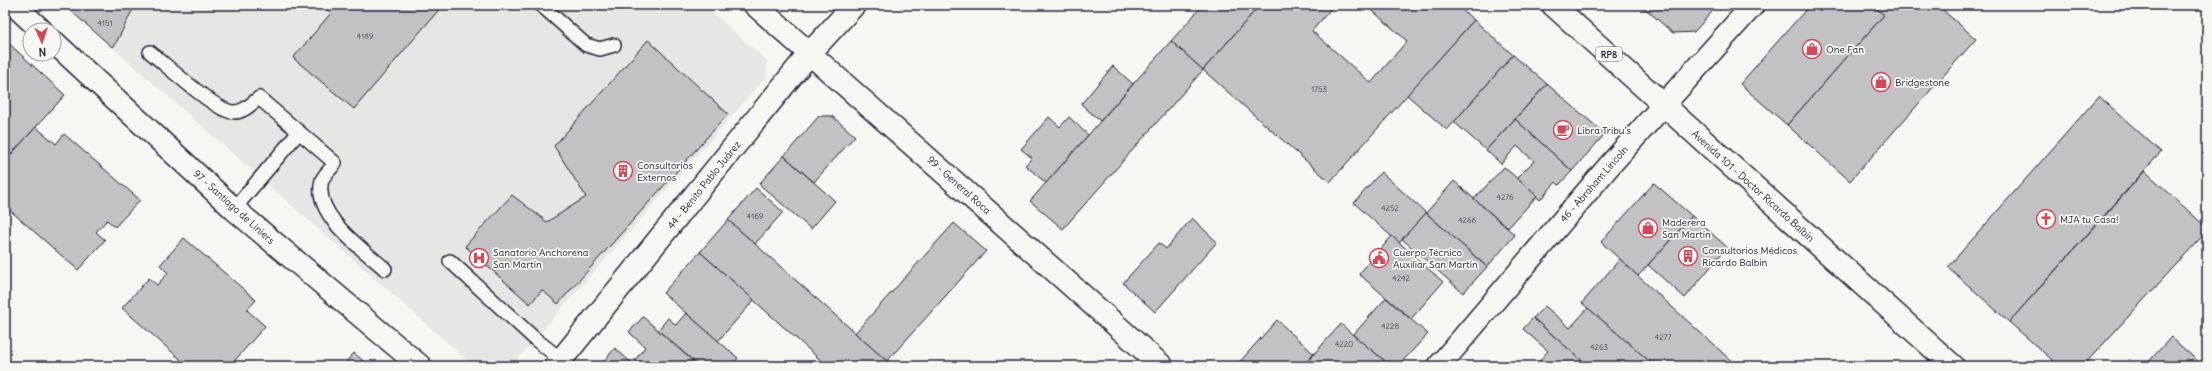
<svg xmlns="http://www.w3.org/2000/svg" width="2212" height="371" viewBox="0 0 2212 371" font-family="Delius,sans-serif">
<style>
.built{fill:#e6e6e4}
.building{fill:#c2c2c4;stroke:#22223b}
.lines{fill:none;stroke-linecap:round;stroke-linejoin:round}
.service-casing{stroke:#22223b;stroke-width:16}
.minor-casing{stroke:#22223b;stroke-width:25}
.primary-casing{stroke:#22223b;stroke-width:25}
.service{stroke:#f6f6f2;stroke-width:13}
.minor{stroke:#f6f6f2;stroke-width:22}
.primary{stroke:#f6f6f2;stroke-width:22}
.labels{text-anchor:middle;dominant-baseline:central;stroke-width:3.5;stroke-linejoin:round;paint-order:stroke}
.number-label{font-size:8px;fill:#4a4a5d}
.shield{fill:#f6f6f2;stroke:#626272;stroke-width:1}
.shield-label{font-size:9px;font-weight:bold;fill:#22223b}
.poi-label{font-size:10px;fill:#22223b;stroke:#f6f6f2;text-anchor:start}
.street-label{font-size:10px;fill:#22223b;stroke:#f6f6f2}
</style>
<rect width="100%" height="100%" fill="#f6f6f2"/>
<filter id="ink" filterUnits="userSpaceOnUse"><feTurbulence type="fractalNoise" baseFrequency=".025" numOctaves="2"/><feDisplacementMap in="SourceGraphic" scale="8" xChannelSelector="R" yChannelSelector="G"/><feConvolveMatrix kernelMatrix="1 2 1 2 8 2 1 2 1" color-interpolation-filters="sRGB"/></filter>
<g filter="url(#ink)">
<!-- built -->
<polygon class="built" points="135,5 704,5 767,61 767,76 511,366 474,366 112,47 117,41"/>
<!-- building -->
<g class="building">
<polygon points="64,5 135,5 117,41 112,47"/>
<polygon points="321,5 443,5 354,109 293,58 331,13"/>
<polygon points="1203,5 1260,5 1203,70 1171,41"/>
<polygon points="1260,5 1334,5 1312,31 1371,83 1407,41 1366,5 1456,5 1474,20 1330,182 1203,70"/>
<polygon points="1641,5 1718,5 1694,32 1673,33"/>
<polygon points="1810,5 1873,5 1884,15 1787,125 1740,84"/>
<polygon points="1873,5 1937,5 1976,39 1850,181 1787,125 1884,15"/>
<polygon points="1474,20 1513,55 1447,130 1407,95"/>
<polygon points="5,40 65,95 5,161"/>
<polygon points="648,40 728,114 558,304 542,290 530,304 465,246 512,195 547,222 586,197 554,146"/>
<polygon points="1171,41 1203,70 1063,229 1030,201"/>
<polygon points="1513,55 1547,84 1486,150 1454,122"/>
<polygon points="1113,66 1133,84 1100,121 1081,104"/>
<polygon points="1547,84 1605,134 1572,171 1515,119"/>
<polygon points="2099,96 2161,152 2009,322 1948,267"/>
<polygon points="819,116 832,116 855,136 814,182 784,156"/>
<polygon points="1049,117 1060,127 1069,117 1088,135 1046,183 1025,165 1032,158 1021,149"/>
<polygon points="1515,119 1572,171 1559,185 1556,182 1540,200 1517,178 1534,161 1517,146 1501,164 1486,150"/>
<polygon points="36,127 56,144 64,134 140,200 115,227 107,220 96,232 105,240 78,270 5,206 5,161"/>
<polygon points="784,156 835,201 811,229 759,184"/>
<polygon points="1504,167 1537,196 1508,228 1474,199"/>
<polygon points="2145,171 2207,228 2207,231 2083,366 2059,366 2009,322"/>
<polygon points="1381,172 1426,213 1399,243 1354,203"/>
<polygon points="1454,181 1515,235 1487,267 1426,213"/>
<polygon points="1654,183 1692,216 1638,276 1601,242"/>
<polygon points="756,188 783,212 755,244 728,220"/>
<polygon points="1426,213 1487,267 1463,293 1402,239"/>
<polygon points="1692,216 1727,247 1685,298 1648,265"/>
<polygon points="1192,218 1217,242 1155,312 1123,283 1159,243 1166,249"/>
<polygon points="728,220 887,361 883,366 827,366 700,252"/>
<polygon points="954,223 986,251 887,361 855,333"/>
<polygon points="1392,236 1443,282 1411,319 1359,274"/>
<polygon points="184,238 256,300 247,310 265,326 230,366 188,366 122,308 149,278 157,285 168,273 160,265"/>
<polygon points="700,252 754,300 718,341 663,293"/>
<polygon points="1620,259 1638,276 1737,366 1655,366 1582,303"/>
<polygon points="1386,298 1428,334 1398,366 1391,366 1353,335"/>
<polygon points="1545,306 1570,328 1588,308 1655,366 1588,366 1533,318"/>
<polygon points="686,313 738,358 731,366 699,366 658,330 668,318 676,325"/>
<polygon points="643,317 695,363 693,366 642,366 635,360 645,347 629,332"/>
<polygon points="1533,318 1588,366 1535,366 1548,351 1523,329"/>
<polygon points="1277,320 1314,354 1303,366 1236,366"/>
<polygon points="1341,324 1353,335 1391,366 1303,366"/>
<polygon points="2171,337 2203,366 2145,366"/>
<polygon points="615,348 635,366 600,366"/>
<polygon points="354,353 369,366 342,366"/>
</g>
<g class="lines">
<defs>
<g id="service">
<polyline points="541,5 586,45 600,49 614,45"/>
<path d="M150 52C166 65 215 110 232 112 243 113 251 104 259 98L299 132"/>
<path d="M234 209 299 132 335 163C332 168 324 175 322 180 312 215 363 249 385 269"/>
<polyline points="450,261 535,339 562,360"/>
</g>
<g id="minor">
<polyline points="14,5 41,30"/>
<polyline points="755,5 1162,366"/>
<polyline points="54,42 234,209 420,366"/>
<polyline points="556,366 810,53 854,5"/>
<polyline points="1439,366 1609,166 1753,5"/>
</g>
<polyline id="primary" points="1553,5 1953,366"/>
</defs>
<!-- service casing -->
<use href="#service" class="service-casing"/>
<!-- minor casing -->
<use href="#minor" class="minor-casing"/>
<!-- primary casing -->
<use href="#primary" class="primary-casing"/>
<!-- service -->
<use href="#service" class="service"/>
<!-- minor -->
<use href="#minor" class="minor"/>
<!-- primary -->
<use href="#primary" class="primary"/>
</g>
</g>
<!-- icons -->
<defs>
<symbol id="shop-ring" viewBox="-11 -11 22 22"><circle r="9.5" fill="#f6f6f2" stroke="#d1495b" stroke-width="1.5"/><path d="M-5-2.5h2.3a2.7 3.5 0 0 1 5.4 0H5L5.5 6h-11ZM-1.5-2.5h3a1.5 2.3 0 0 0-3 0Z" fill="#d1495b"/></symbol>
<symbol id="cafe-ring" viewBox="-11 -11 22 22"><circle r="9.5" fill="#f6f6f2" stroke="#d1495b" stroke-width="1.5"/><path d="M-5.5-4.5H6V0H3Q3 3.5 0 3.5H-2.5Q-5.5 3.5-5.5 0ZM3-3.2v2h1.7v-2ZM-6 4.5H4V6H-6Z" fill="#d1495b"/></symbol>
<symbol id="building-ring" viewBox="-11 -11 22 22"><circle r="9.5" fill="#f6f6f2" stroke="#d1495b" stroke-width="1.5"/><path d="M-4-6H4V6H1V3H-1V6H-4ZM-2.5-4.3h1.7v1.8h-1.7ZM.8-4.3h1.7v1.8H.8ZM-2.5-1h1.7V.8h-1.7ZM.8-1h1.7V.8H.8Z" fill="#d1495b"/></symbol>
<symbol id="church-ring" viewBox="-11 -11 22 22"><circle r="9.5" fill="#f6f6f2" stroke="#d1495b" stroke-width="1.5"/><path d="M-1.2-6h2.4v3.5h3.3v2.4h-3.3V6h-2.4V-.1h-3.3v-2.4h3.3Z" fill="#d1495b"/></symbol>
<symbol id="hospital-ring" viewBox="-11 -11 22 22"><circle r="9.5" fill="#f6f6f2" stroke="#d1495b" stroke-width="1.5"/><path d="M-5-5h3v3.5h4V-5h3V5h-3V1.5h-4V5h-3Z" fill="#d1495b"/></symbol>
<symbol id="civic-ring" viewBox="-11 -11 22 22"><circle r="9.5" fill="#f6f6f2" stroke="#d1495b" stroke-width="1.5"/><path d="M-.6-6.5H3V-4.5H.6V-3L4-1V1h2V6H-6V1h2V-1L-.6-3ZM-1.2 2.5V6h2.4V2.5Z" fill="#d1495b"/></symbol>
</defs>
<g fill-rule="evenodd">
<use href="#shop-ring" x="1801" y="38" width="22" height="22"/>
<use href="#shop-ring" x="1870" y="71" width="22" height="22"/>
<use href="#cafe-ring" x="1552" y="119" width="22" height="22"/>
<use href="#building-ring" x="612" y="160" width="22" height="22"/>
<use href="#church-ring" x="2035" y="208" width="22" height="22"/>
<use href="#shop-ring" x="1637" y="217" width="22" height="22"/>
<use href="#building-ring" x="1677" y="245" width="22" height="22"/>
<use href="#hospital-ring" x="468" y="247" width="22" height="22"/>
<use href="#civic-ring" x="1368" y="247" width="22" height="22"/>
</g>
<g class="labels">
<!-- number labels -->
<g class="number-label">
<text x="105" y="23">4151</text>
<text x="365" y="36">4189</text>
<text x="1319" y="89">1753</text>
<text x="1505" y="197">4276</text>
<text x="1390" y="208">4252</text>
<text x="755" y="216">4169</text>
<text x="1467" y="220">4266</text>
<text x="1401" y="278">4242</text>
<text x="1390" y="326">4228</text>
<text x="1663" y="337">4277</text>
<text x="1344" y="344">4220</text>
<text x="1599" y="347">4263</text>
</g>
<!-- shield labels -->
<rect class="shield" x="1596" y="47" width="26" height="14" rx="3"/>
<g class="shield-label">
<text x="1609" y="54">RP8</text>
</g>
<!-- poi labels -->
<g class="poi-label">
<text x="1826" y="49">One Fan</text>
<text x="1895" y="82">Bridgestone</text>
<text x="1577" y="130">Libra Tribu's</text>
<text x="637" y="165">Consultorios<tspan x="637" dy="12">Externos</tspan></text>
<text x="2060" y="219">MJA tu Casa!</text>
<text x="1662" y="222">Maderera<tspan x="1662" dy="12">San Martín</tspan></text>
<text x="1702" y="250">Consultorios Médicos<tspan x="1702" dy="12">Ricardo Balbin</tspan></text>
<text x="493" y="252">Sanatorio Anchorena<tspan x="493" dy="12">San Martín</tspan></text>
<text x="1393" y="252">Cuerpo Técnico<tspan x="1393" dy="12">Auxiliar San Martín</tspan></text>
</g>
<!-- street labels -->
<g class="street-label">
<text transform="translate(1594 184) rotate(-49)">46 - Abraham Lincoln</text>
<text transform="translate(704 185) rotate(-51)">44 - Benito Pablo Juárez</text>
<text transform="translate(959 185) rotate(42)">99 - General Roca</text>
<text transform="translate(1753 186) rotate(42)">Avenida 101 - Doctor Ricardo Balbín</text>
<text transform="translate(234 207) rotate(42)">97 - Santiago de Liniers</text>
</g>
</g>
<!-- margin -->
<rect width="2212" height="371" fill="none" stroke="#f6f6f2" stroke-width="20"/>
<rect x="10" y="10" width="2192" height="351" fill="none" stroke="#22223b" stroke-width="1.5" filter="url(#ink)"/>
<!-- north arrow -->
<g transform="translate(42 42) rotate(177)"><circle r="19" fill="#f6f6f2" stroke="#a1a1a9"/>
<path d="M0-3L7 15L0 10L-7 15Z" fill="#d1495b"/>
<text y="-6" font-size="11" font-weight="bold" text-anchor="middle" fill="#22223b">N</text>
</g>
</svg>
